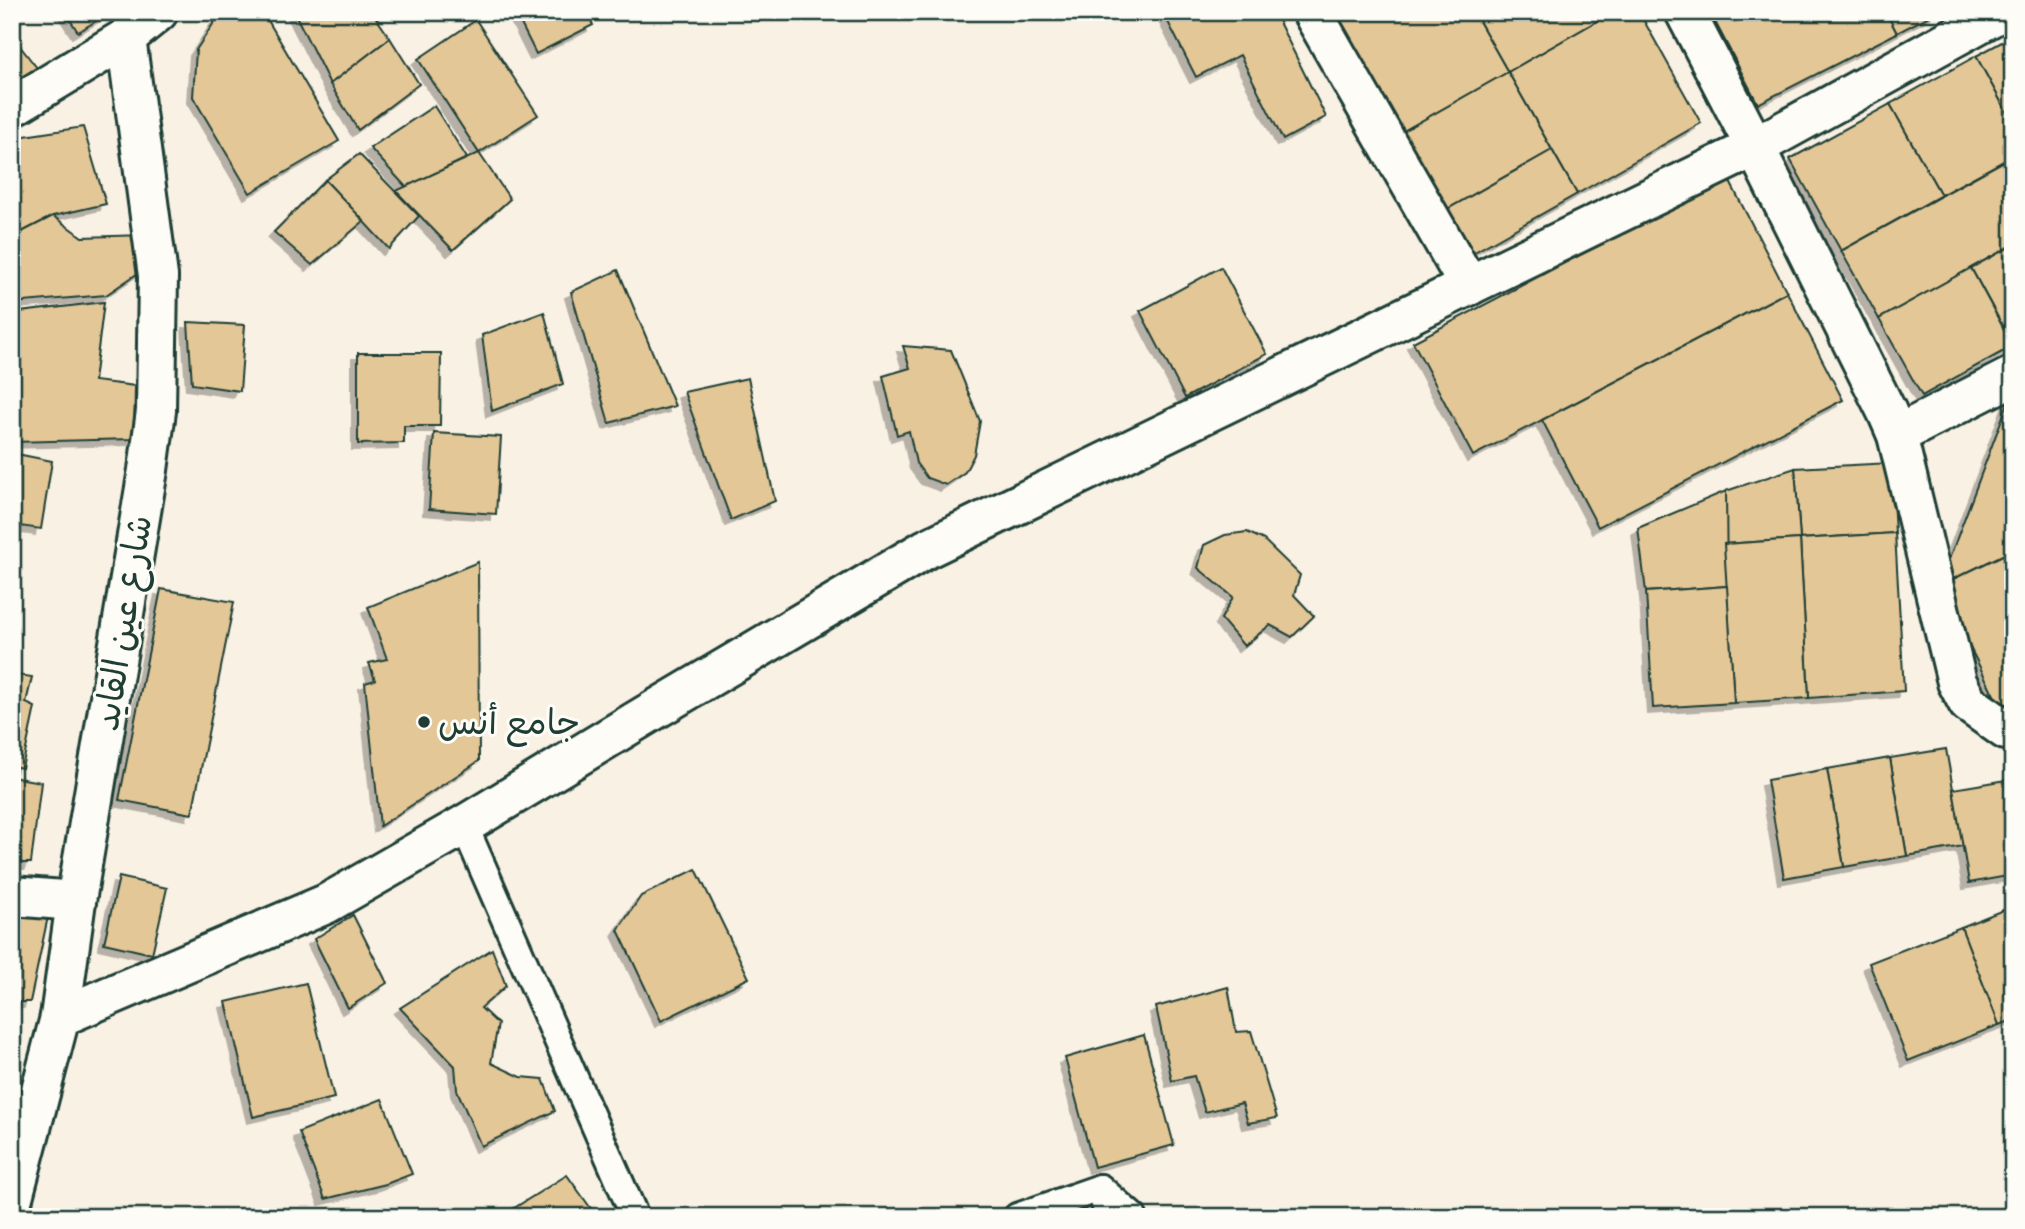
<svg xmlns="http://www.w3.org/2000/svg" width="2025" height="1229" viewBox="0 0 2025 1229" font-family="Caveat,'Playpen Sans Arabic',sans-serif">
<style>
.building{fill:#e3c797;stroke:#1f3d34;stroke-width:2;filter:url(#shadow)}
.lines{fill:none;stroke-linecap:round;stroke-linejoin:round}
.lane-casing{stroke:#1f3d34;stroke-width:32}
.street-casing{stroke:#1f3d34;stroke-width:44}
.secondary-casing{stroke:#1f3d34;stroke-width:44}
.lane{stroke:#fdfcf7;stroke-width:26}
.street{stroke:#fdfcf7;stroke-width:38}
.secondary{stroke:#fdfcf7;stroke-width:38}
.poi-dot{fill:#1f3d34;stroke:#fdfcf7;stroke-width:2.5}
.labels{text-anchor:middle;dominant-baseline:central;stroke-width:6;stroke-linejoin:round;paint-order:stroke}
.street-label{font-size:35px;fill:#1f3d34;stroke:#fdfcf7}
.poi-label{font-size:35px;fill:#1f3d34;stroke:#fdfcf7;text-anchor:start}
</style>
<defs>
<filter id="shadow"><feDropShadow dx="-6" dy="6" stdDeviation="0" flood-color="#0004"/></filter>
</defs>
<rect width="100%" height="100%" fill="#f8f1e4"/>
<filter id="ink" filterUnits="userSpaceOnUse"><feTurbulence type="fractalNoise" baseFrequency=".0143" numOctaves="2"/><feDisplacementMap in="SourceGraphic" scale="14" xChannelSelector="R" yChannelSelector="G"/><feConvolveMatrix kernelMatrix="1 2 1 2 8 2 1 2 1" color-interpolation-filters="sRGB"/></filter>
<g filter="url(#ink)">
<!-- building -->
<g class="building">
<polygon points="65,12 111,12 78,32"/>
<polygon points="221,12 263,12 339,141 250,193 193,97 196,50"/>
<polygon points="294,12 372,12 390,38 330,84"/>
<polygon points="515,12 587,12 593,25 536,54"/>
<polygon points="1163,12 1274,12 1326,117 1283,140 1240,55 1196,77"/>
<polygon points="1335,12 1474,12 1508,72 1402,132"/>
<polygon points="1474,12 1613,12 1508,72"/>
<polygon points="1613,12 1639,12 1701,123 1577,194 1508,72"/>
<polygon points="1719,12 1886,12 1897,33 1758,104 1712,16"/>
<polygon points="1886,12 1937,12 1897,33"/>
<polygon points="476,20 538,115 479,153 418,59"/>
<polygon points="12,36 37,68 12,86"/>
<polygon points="2013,36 2013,124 1976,56"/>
<polygon points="390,38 419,84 358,130 330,84"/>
<polygon points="1976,56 2013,124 2013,156 1941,195 1890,104"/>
<polygon points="1508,72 1552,150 1446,210 1402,132"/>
<polygon points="1890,104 1941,195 1841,251 1790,159"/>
<polygon points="434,106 467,158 406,187 370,148"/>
<polygon points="83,127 106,204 53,216 12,237 12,141 18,137"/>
<polygon points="1552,150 1577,194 1471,254 1446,210"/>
<polygon points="479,153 510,199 453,250 396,191"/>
<polygon points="359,154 419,216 389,249 325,180"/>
<polygon points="2004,161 2013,177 2013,245 1879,319 1841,251"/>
<polygon points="1728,178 1787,292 1473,456 1413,342"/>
<polygon points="325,180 364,221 312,265 274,232"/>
<polygon points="53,216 82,237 143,235 144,269 106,295 12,303 12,237"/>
<polygon points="2013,245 2013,345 1971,268"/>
<polygon points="1221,267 1267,354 1185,398 1140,311"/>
<polygon points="1971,268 2013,346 1922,396 1879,319"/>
<polygon points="618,270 675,406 609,423 571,292"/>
<polygon points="1787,292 1843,400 1598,527 1542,420"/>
<polygon points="104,302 94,381 135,386 134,439 12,442 12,313"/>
<polygon points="544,312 563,384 492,411 482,335"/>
<polygon points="188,322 245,325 240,391 192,384"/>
<polygon points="903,346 951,350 980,421 974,455 965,472 946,485 927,478 916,463 909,431 897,435 883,376 910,368"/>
<polygon points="358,353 441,353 440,426 404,426 404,443 358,444"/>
<polygon points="748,378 775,501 731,520 684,392"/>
<polygon points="2011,395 2013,398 2013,550 1939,586"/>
<polygon points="434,433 501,437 496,514 429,509"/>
<polygon points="12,453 52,461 41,529 12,525"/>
<polygon points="1891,463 1895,533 1800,539 1795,468"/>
<polygon points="1795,468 1800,539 1724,544 1726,491"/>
<polygon points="1726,491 1727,586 1646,592 1638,528"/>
<polygon points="1247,532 1264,540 1300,575 1294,595 1314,616 1292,637 1270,625 1244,646 1221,619 1233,597 1198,568 1204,545 1225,535"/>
<polygon points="1895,533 1904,691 1809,698 1800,539"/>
<polygon points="1800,539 1809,698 1734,703 1724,544"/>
<polygon points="2007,553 2013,564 2013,714 2005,717 1939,586"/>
<polygon points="478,562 479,761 380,826 365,683 375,680 369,663 387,659 368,607"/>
<polygon points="1727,586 1734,703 1653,708 1646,592"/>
<polygon points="161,589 234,602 192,814 119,800"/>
<polygon points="12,674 32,677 26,703 35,707 22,768 12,766"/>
<polygon points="1946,749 1963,846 1907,856 1890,758"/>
<polygon points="1890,758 1907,856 1844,867 1827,769"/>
<polygon points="1827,769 1844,867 1784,878 1767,780"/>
<polygon points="12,777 41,782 31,863 12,863"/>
<polygon points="2013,779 2013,875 1969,883 1953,789"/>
<polygon points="696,869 749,978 661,1021 618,930 641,896"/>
<polygon points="119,877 167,888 152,954 104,943"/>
<polygon points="12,906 50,907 30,1002 12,1002"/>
<polygon points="2013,906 2013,1020 1999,1025 1961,927"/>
<polygon points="353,915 387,983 348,1008 314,939"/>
<polygon points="1961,927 1999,1025 1908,1061 1869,963"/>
<polygon points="492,949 506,986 481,1008 498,1024 491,1063 521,1077 543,1079 555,1111 481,1146 457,1090 455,1066 400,1008"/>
<polygon points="306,983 334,1098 253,1117 226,1002"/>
<polygon points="1228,987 1236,1032 1251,1031 1277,1118 1248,1123 1242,1103 1205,1112 1194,1076 1172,1081 1156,1007"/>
<polygon points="1144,1035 1174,1145 1094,1167 1065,1058"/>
<polygon points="382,1099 412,1174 386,1184 325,1199 299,1132"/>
<polygon points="567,1175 597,1217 500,1217"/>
<polygon points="1084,1203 1089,1217 1048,1217"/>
</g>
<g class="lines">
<defs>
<g id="lane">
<polyline points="464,825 635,1217"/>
<polyline points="1100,1188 1133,1217"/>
<polyline points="1017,1217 1100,1188 1109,1217"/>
</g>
<g id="street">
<polyline points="1312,12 1469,286"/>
<polyline points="1685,12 1755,147 1887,412 1897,435 1957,682 1968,703 2006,730 2013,731"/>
<polyline points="1897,435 2013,376"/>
<polyline points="12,896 76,901"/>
<polyline points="60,1017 326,904 464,825 646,715 926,549 1755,147 2000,12"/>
<polyline points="12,1201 60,1017 76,901 148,470 156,411 158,276 126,38"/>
</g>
<polyline id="secondary" points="12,107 126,38 158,12"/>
</defs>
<!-- lane casing -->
<use href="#lane" class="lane-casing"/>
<!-- street casing -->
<use href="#street" class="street-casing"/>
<!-- secondary casing -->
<use href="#secondary" class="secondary-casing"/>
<!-- lane -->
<use href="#lane" class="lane"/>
<!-- street -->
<use href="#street" class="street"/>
<!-- secondary -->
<use href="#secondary" class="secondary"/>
</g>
</g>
<!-- markers -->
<circle class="poi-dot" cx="424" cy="722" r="7"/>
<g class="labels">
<!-- street labels -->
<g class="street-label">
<text transform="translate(123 623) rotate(-81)">شارع عين القايد</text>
</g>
<!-- poi labels -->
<g class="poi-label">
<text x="438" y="722">جامع أنس</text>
</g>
</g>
<!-- margin -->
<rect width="2025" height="1229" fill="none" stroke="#fdfcf7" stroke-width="42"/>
<rect x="21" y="21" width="1983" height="1187" fill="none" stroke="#1f3d34" stroke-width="2.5" filter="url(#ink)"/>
</svg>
